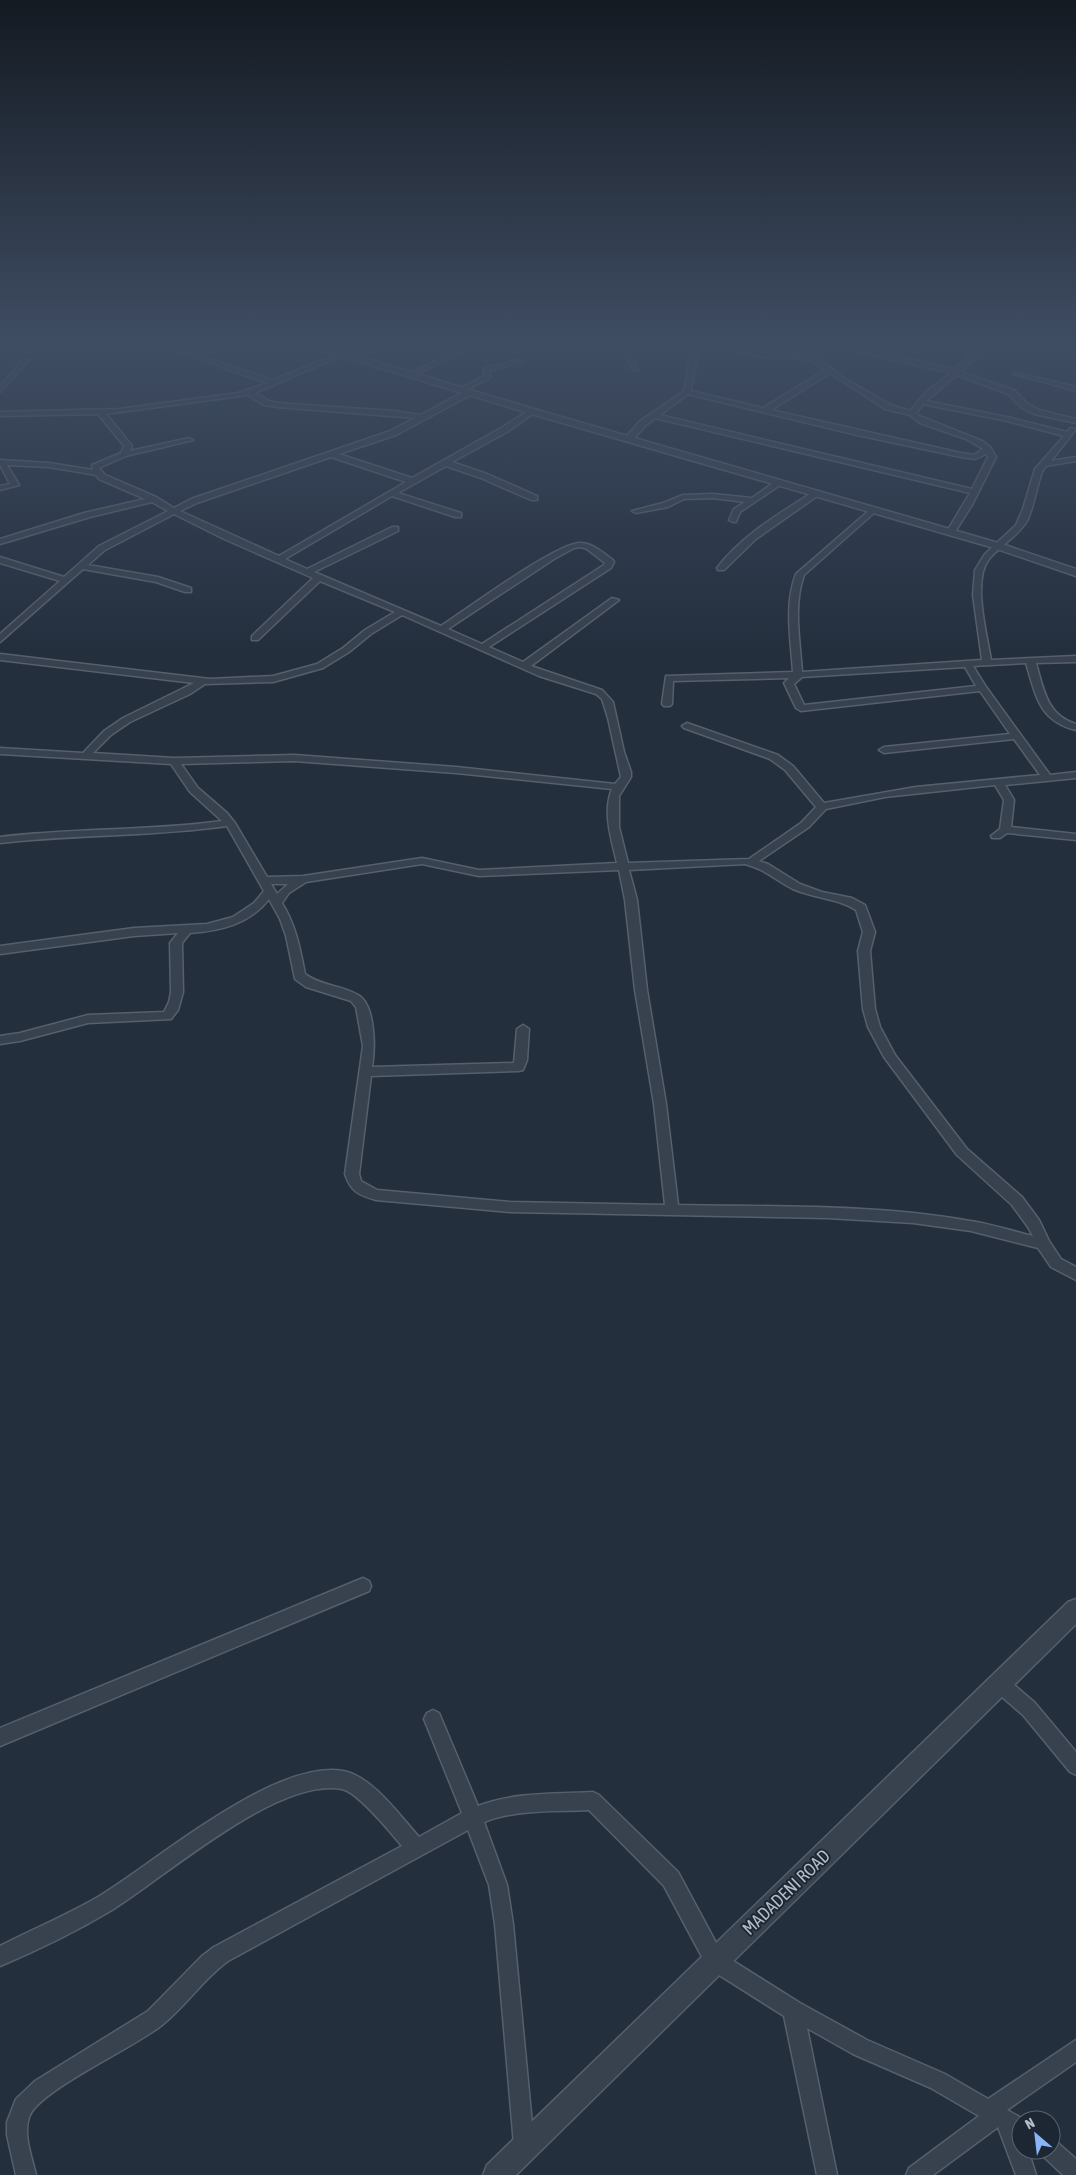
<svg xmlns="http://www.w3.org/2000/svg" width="1076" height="2175" viewBox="0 0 1076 2175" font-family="'Asap Condensed',sans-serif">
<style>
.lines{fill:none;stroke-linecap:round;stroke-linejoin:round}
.minor-casing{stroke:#565f6c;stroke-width:3}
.tertiary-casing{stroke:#565f6c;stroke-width:3}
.minor{fill:#38414e;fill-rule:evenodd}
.tertiary{fill:#38414e;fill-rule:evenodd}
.labels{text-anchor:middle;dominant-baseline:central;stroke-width:4;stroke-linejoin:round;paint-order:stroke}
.near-street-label{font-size:18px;fill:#b4bcc9;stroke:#1d2633}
</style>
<rect width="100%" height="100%" fill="#242f3e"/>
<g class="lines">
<defs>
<g id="minor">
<path d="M155 344H164L273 380 339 353H343V355L255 393 269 401 277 403 394 411 421 415 465 391 462 392 458 390 485 375 483 369 522 359V361L489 371 491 377 467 390H472V394L396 435 339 454 412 478 501 428 531 409 535 411 534 413 507 432 452 462 487 474 537 496V500H531L481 478 446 466 398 493 461 513V517H455L392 496 285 559 307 569 392 527H398V531L314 572 441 626C466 610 556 543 580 543 593 543 603 553 613 560L614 562 611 568 489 647 523 662 612 598 619 600 531 666 602 690 613 702 624 752 631 772V777L619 796V827L628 863 749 859 801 823 816 807 785 770 770 759 684 728 682 726 687 723 778 755 793 766 824 803 916 787 1040 775 1014 739 884 753 879 750 884 747 1010 734 980 691 801 711 796 708 784 683 789 678 673 681 672 704 670 706H664L662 704 666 676 793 672C791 641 784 604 796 574L872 508H875V512L804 575C793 605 800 641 802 672L982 660 973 595 975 570 985 554 1016 525 1023 509 1035 469 1064 436 1007 421 923 404 917 412V415L982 441 990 447 996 457 972 505 953 535H950L946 533 970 493 655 418 645 426 632 441H626V437L639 422 684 391 692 347 690 344H717L763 353H795L818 358 842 377 891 405 910 411 927 391 951 373 833 346 830 344H841L955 369 983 344H989L980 355 961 372 1014 390 1028 404 1039 410 1076 419V423L1034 414 1022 408 1008 394 957 375 926 401 1007 417 1067 432 1070 428 1076 429 1051 461 1076 457V461L1046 466 1043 470C1036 486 1035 505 1027 521 1017 537 1001 545 989 559 972 580 987 635 991 660L1076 656V662L1036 663C1043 688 1047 716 1076 724V730C1039 721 1036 696 1026 663L973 666 986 687 1050 775 1076 772V778L1005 785 1014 800 1011 827 1076 834V840L1007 833 1000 838H992L991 836 1000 829 1004 800 995 785 885 797 826 809 809 827 759 861 768 864 800 884 822 892 852 898 865 905 875 932 870 951 875 1009 880 1027 895 1055 967 1149 1022 1197 1039 1220 1049 1241 1061 1259 1076 1267V1280L1051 1267 1038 1248 971 1231 913 1223 828 1218 510 1212 376 1200C359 1195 351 1192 345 1174L363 1046 356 1007 351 1001 306 987 295 979 286 936 280 919 269 899C250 924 220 931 190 933L182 943 183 992 178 1010 171 1019 88 1023 20 1041 0 1044V1036L20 1033 88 1015 164 1012 169 1002 171 992 170 943 178 933 134 936 0 954V946L134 928 207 924 233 917 254 903 264 891 227 826C151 837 75 834 0 843V837C74 828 149 831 222 821L190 792 171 764 0 754V748L83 753 104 731 123 718 194 683 0 660V654L210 679 273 676 317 664 343 648 365 630 395 612 320 581 258 640H252V636L313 578 222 538 174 514 105 550 88 565 158 577 191 588V592H185L156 582 83 569 0 642V634L60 581 0 563V557L64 577 99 546 168 511 152 502 90 517 0 544V539L84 513 145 499 99 479 96 475 49 467 7 465 19 485 0 490V486L10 484 0 465V460L49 463 93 470 92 465 121 453 124 446 98 414 0 416V412L119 409 238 393 267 383ZM709 346C727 350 745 355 763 357 789 360 802 352 825 370L763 408 691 391 698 347ZM830 373 885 409 910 415 920 423 966 439 983 449 974 455 961 453 771 410ZM688 394 857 435 961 457 975 459 986 454 988 457 972 489 660 415ZM248 395 264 405 277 407 415 418 390 431 191 499 174 508 156 497 105 475 99 468 126 456 193 440 189 438 130 451 132 446 106 414ZM331 457 406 482 279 556 180 511 197 503ZM581 547 587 549 605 563 604 565 482 644 448 629 554 559 574 548ZM402 615 539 676 596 694 602 699 608 718 621 777 615 784 456 767 294 755 174 758 93 753 111 735 130 722 190 694 205 684 273 682 323 668 349 652 371 634ZM965 667 976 686 804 705 794 684 802 677ZM294 761 456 773 612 789C602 812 612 841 617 863L479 870 422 858 303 876 267 877 235 823 227 813 198 788 181 764ZM422 864 479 876 619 870 625 900 635 990 654 1104 665 1205 510 1202 377 1190 361 1181 359 1174 371 1076 519 1071 523 1070 527 1060 529 1029 523 1025 517 1029 514 1063 372 1067C375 1050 376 1005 358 995 341 985 321 986 305 974 300 948 296 926 282 903L289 893 306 882ZM745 864C767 870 775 880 793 889 814 898 837 898 856 910L863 932 858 951 863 1009 868 1027 884 1057 957 1155 1012 1205 1028 1227 1033 1236C1012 1231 991 1224 970 1221 874 1204 775 1207 678 1205L666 1104 647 990 637 900 629 870ZM271 884H288L277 894Z"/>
<polygon points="471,344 479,344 412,376 406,375"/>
<polygon points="618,344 624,344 638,369 637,370 633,370"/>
<polygon points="24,359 29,360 0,392 0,386"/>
<polygon points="1014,372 1076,387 1076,391 1014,374"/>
<polygon points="776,481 783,483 740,512 736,522 733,522 729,520 734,509 745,502 713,498 684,499 668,507 636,513 632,511 663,503 683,495 713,494 752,498"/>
<path d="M813 492 820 494 756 539 724 570H718L717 568C742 535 779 514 813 492Z"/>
<polygon points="363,1578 369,1581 371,1586 369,1591 0,1746 0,1728"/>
<polygon points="999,1675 1005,1677 1035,1703 1076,1752 1076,1775 1070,1772 1023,1715 993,1689 990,1683 993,1677"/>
<path d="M433 1710 439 1713 478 1806C514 1792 554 1794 593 1792L599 1795 678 1872 722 1954 800 2003 867 2040 945 2074 988 2099 1076 2040V2062L1007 2110 1025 2120H1021V2150H1028L1036 2175H1016L998 2127 933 2175H906L909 2168 979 2116 931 2088 853 2054 807 2028 837 2175H817L784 2016 708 1968 664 1886 589 1810C555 1812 516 1809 484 1822L507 1885 513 1924 534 2145 531 2152 524 2155 517 2152 514 2145 495 1924 489 1885 468 1830 228 1961C203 1979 186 2006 162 2025 135 2047 42 2089 30 2115 22 2133 32 2157 36 2175H16L7 2135V2122L16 2099 35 2081 148 2011 202 1956 214 1947 402 1846C391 1833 358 1792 342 1789 277 1777 167 1876 112 1910 77 1931 38 1950 0 1966V1946C33 1929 67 1915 98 1897 156 1862 274 1759 343 1771 372 1776 400 1816 419 1837L462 1813 424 1719 427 1713Z"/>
<polygon points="1051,2140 1058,2143 1076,2159 1076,2175 1063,2175 1044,2157 1041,2150 1051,2150"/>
</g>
<g id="tertiary">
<polygon points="306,344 318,344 534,409 1002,544 1076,569 1076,576 994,548 528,413 307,346"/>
<polygon points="1076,1599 1076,1624 516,2175 483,2175 487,2165 1068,1602"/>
</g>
</defs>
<!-- minor casing -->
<use href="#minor" class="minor-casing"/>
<!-- tertiary casing -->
<use href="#tertiary" class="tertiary-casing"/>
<!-- minor -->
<use href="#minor" class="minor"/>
<!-- tertiary -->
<use href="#tertiary" class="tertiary"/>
</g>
<!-- sky -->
<linearGradient id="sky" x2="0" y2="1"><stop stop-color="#141a22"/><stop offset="0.53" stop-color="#3f4d63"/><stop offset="1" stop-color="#3f4d63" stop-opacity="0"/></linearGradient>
<rect width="1076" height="648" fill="url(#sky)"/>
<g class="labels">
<!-- near-street labels -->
<g class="near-street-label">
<text transform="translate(786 1892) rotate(-44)">MADADENI ROAD</text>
</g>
</g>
<!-- north arrow -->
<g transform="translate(1036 2135) rotate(332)"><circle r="24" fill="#1d2633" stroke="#59626f"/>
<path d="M0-4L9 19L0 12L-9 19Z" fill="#8ab4f8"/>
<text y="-8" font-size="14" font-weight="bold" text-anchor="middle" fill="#b4bcc9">N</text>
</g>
</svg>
